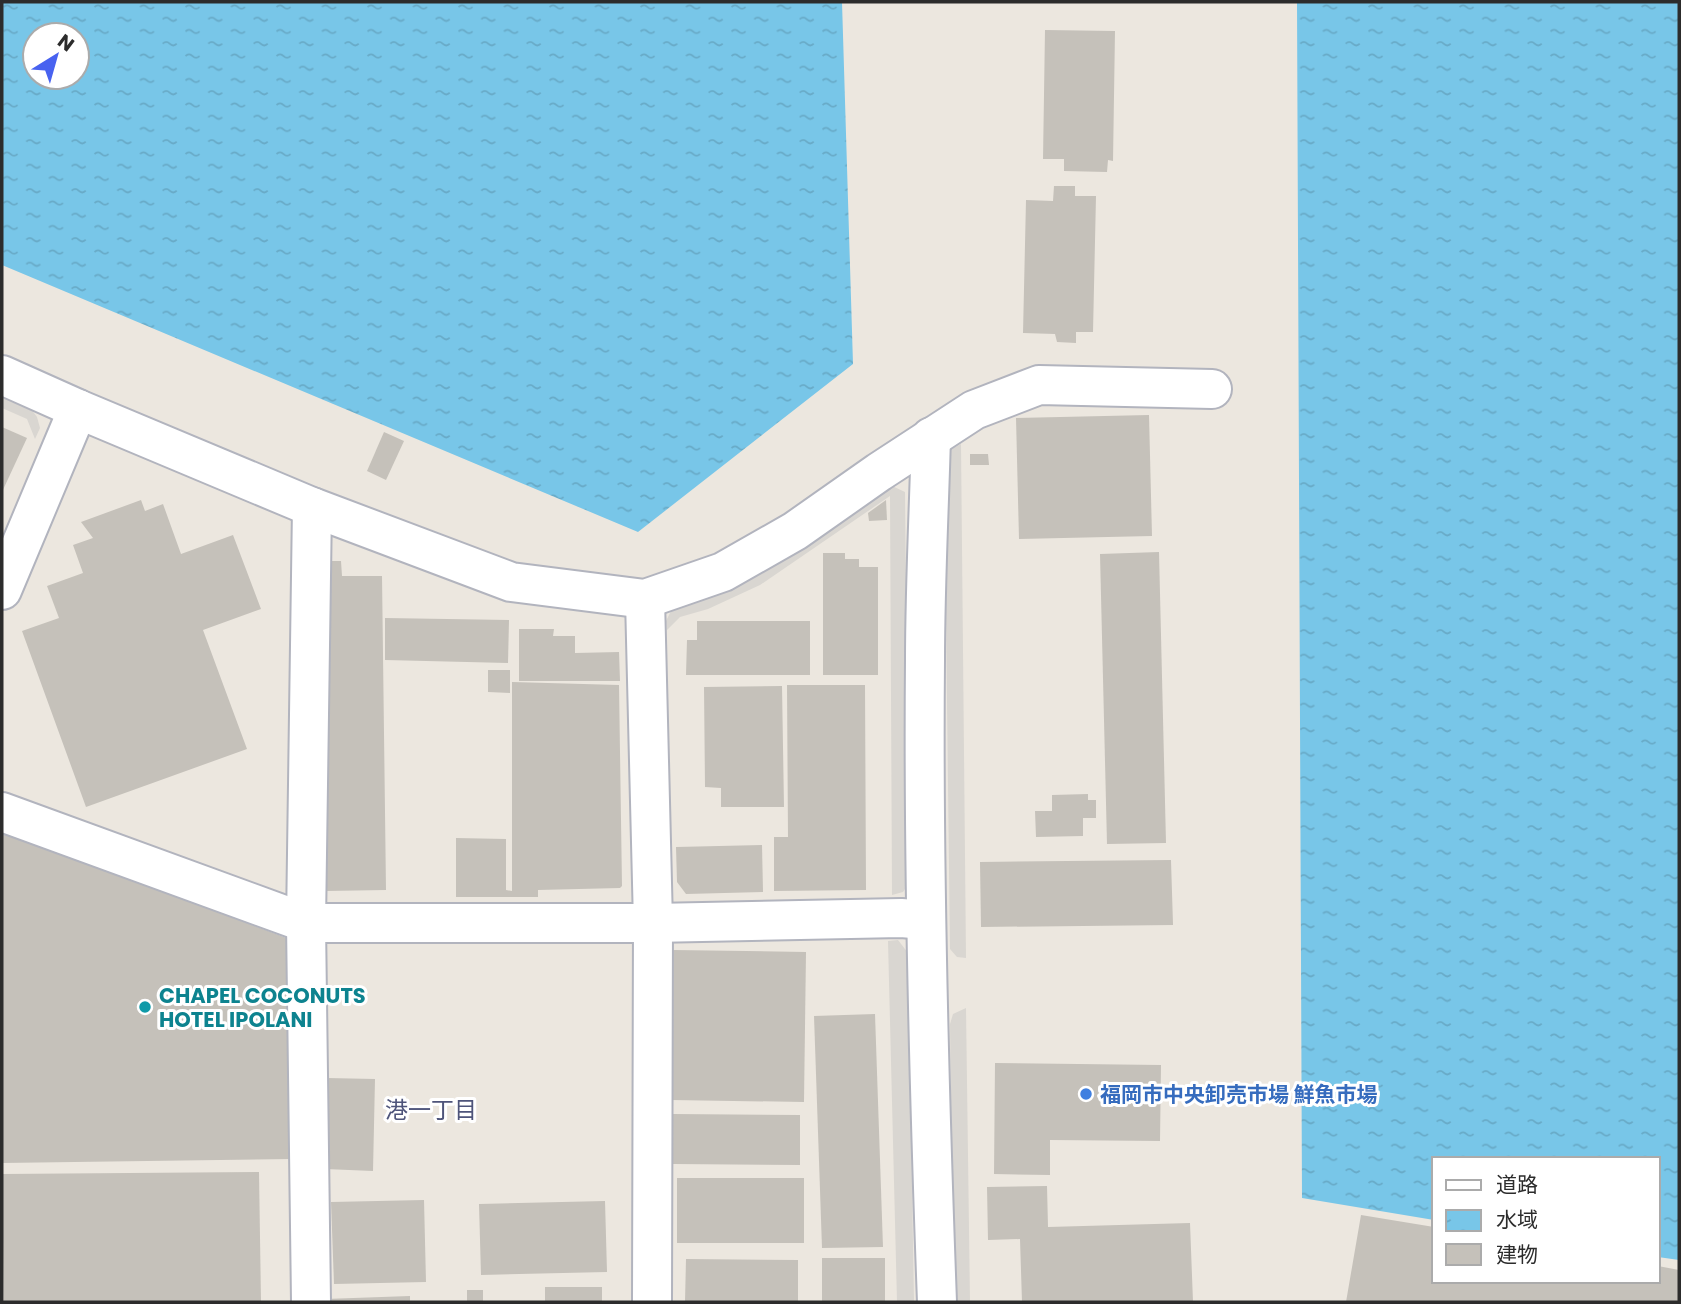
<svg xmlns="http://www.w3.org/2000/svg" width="1681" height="1304" viewBox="0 0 1681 1304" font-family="Poppins,'Noto Sans JP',sans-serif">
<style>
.plaza{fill:#d9d6d1}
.water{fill:url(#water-ripples);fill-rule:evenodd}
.building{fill:#c5c1ba}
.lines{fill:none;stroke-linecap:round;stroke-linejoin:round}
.minor-casing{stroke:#b2b4be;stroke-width:42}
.minor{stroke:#fff;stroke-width:38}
.culture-dot{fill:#0f9aa8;stroke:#fff;stroke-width:2.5}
.shop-dot{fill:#3f7fe0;stroke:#fff;stroke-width:2.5}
.labels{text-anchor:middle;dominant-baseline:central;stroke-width:6;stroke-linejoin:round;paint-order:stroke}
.culture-label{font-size:21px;font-weight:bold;fill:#0d838f;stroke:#fff;text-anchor:start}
.shop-label{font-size:21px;font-weight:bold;fill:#366cbe;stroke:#fff;text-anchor:start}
.neighbourhood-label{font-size:23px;fill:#4e547a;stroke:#fff}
</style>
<defs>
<pattern id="water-ripples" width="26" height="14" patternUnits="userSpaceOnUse" patternTransform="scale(1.75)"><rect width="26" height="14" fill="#78c6e8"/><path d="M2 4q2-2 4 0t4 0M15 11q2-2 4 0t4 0" fill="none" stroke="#68aac7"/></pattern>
</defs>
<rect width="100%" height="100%" fill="#ece7df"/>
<!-- plaza -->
<g class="plaza">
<polygon points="2,394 28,405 37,417 40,428 35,439 27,419 2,408"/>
<polygon points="961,444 966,958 957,957 950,949 944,453"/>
<polygon points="890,485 905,492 909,883 903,892 892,895 890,496 760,585 708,609 680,617 667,630 666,621 673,607"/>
<polygon points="898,940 908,953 914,1302 897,1302 888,941"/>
<polygon points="966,1008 970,1302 953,1302 950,1024 953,1014"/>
</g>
<!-- water -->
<g class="water">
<path d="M2 2H842L853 364 638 532 2 265ZM35 35H77V77H35Z"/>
<polygon points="1297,2 1679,2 1679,1260 1658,1257 1658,1159 1434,1159 1434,1220 1302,1198"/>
</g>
<!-- building -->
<g class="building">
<polygon points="1045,30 1115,31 1113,161 1108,160 1107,172 1064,171 1064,159 1043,159"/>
<polygon points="1054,186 1075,186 1075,196 1096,196 1093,332 1076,332 1076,343 1057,342 1055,334 1023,333 1026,200 1053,201"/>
<polygon points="1149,415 1152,536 1019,539 1016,418"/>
<polygon points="2,427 27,438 2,492"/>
<polygon points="384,432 404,441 386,480 367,471"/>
<polygon points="970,454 988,454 989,465 970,465"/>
<polygon points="141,500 145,511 163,504 181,554 233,535 261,609 203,630 247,749 86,807 22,631 59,618 47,586 83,573 73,545 93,538 81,522"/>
<polygon points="886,500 887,520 869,521 868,513"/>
<polygon points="1159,552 1166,843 1107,844 1100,554"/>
<polygon points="823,553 845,553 845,559 859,559 859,567 878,567 878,675 823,675"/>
<polygon points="322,561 341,561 342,576 382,576 386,890 326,891"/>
<polygon points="385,618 509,620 508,663 385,660"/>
<polygon points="697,621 810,621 810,675 686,675 687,640 697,640"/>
<polygon points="519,629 554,629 553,636 575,636 575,653 619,652 620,681 519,681"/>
<polygon points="488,670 510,670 510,693 488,692"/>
<polygon points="512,682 619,685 622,886 620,888 538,890 538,897 456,897 456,838 506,839 506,890 512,891"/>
<polygon points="787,685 865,685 866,890 774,891 774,837 788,837"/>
<polygon points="782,686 784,807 721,807 721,788 705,787 704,687"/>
<polygon points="1088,794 1088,800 1096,800 1096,818 1083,818 1083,836 1036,837 1035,811 1052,811 1052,795"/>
<polygon points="2,831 289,939 291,1159 2,1163"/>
<polygon points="762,845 763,892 686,894 677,882 676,847"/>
<polygon points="1171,860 1173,925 981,927 980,862"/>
<polygon points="673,950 806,952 804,1102 671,1100"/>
<polygon points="875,1014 883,1247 822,1248 814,1016"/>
<polygon points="995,1063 1161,1065 1160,1141 1050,1140 1050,1175 994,1174"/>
<polygon points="327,1078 375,1079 373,1171 325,1169"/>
<polygon points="673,1114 800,1115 800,1165 673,1164"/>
<polygon points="259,1172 261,1302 4,1302 2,1174"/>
<rect x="677" y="1178" width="127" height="65"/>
<polygon points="1047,1186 1048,1227 1190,1223 1193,1302 1022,1302 1020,1239 988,1240 987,1187"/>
<polygon points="424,1200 426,1282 334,1284 331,1202"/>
<polygon points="605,1201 607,1272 481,1275 479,1204"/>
<polygon points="1361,1215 1434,1227 1434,1281 1658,1281 1658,1266 1679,1270 1679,1302 1346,1302"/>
<rect x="822" y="1258" width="63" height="44"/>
<polygon points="686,1259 798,1260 798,1302 685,1302"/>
<rect x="545" y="1287" width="57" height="15"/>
<rect x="467" y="1290" width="16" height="12"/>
<polygon points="410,1296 410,1302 325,1302 325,1299"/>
</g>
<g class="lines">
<defs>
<g id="minor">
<polyline points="2,375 78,409 312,507 511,582 645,599 723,572 795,531 879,472 974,410 1039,385 1212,389"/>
<path d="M931 437C929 511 925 585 925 660 923 874 929 1088 937 1302"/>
<polyline points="2,590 78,409"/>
<polyline points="645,599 653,923 652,1302"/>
<polyline points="2,812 306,923 653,923 901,918 926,920"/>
<polyline points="311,1302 306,923 312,507"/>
</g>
</defs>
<!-- minor casing -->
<use href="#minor" class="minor-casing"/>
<!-- minor -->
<use href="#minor" class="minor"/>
</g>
<!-- markers -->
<circle class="culture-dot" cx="145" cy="1007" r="7"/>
<circle class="shop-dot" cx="1086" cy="1094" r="7"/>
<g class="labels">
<!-- culture labels -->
<g class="culture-label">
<text x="159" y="995">CHAPEL COCONUTS<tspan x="159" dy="24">HOTEL IPOLANI</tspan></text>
</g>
<!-- shop labels -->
<g class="shop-label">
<text x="1100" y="1094">福岡市中央卸売市場 鮮魚市場</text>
</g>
<!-- neighbourhood labels -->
<g class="neighbourhood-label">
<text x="431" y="1110">港一丁目</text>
</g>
</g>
<!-- border -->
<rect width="1681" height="1304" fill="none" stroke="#2c2c2c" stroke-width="7"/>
<!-- legend -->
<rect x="1432" y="1157" width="228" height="126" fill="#ffffff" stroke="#ababab" stroke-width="2"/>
<rect x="1446" y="1180" width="35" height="10" fill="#ffffff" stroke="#ababab" stroke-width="2"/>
<text x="1496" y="1192" font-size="21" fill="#2c2c2c">道路</text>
<rect x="1446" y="1210" width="35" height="21" fill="url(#water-ripples)" stroke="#ababab" stroke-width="2"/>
<text x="1496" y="1227" font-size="21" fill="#2c2c2c">水域</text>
<rect x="1446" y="1244" width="35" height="21" fill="#c5c1ba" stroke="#ababab" stroke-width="2"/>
<text x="1496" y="1262" font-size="21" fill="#2c2c2c">建物</text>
<!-- north arrow -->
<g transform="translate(56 56) rotate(37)"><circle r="33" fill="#ffffff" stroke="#ababab" stroke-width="2"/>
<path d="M0-5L12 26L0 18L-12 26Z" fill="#4862f0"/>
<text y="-10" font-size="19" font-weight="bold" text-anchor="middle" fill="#2c2c2c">N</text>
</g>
</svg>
